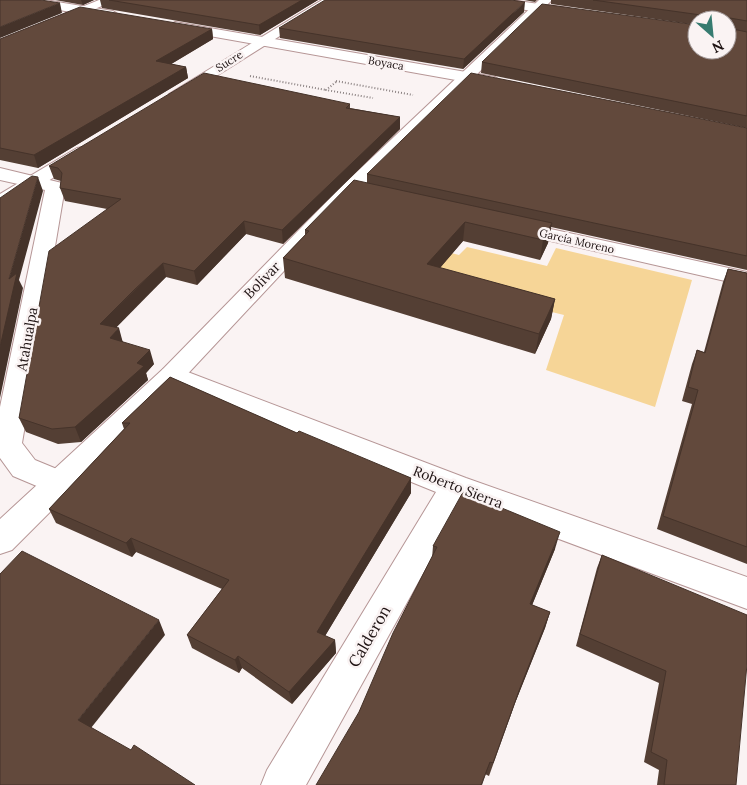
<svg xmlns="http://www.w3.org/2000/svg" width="747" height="785" viewBox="0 0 747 785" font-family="Lora,serif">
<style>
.green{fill:#f6d597}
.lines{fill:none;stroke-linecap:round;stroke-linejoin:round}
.street-casing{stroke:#b69696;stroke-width:2}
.secondary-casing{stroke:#b69696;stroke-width:2}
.primary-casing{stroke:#b69696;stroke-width:2}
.path{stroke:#8b8282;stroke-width:2;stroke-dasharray:1 2;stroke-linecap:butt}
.street{fill:#fff;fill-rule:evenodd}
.secondary{fill:#fff;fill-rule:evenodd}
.primary{fill:#fff;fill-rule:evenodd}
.wall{fill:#543f34}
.shaded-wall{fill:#45332a}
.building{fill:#62493c;stroke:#45332a}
.labels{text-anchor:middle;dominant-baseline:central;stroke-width:5;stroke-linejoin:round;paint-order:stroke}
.far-street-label{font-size:11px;fill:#1e1313;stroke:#faf3f3}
.street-label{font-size:14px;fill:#1e1313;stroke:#faf3f3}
.near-street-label{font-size:16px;fill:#1e1313;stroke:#faf3f3}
</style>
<rect width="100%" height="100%" fill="#faf3f3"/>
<!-- green -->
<polygon class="green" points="381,235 459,255 467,247 547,266 556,248 692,280 655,407 546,370 564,315 356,264"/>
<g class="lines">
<defs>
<g id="street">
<polygon points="17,0 45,0 113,11 119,15 113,19 23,4"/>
<polygon points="478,0 510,0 569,8 575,12 569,16 484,4"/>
<polygon points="175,22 495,77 503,82 495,87 170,29 168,26"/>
<polygon points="0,168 62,183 65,187 22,443 35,460 69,474 74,483 69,492 58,495 13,476 0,458 0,407 45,190 0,180"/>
<polygon points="514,221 747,272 747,286 507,231 503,227 507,223"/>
<polygon points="172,366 466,478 747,577 747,609 462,503 306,785 261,785 267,770 436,492 163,381 159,375 163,369"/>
</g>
<polygon id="secondary" points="99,0 116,0 0,49 0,40"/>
<g id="primary">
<polygon points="322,0 337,0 183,97 171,97 169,94"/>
<polygon points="539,0 552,0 356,194 181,381 12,550 0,554 0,519 163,369 342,186"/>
<polygon points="83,147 89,148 92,152 89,156 7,206 0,208 0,194 77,148"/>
</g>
</defs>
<!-- street casing -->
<use href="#street" class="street-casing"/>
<!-- secondary casing -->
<use href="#secondary" class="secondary-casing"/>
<!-- primary casing -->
<use href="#primary" class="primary-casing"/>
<!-- path -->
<g class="path">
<polyline points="250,76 326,90"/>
<polyline points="336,81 413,95"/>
<polyline points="336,82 326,90 373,98"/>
</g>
<!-- street -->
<use href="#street" class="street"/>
<!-- secondary -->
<use href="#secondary" class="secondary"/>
<!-- primary -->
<use href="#primary" class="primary"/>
</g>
<!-- wall -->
<g class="wall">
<polygon points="55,0 94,0 83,5"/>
<polygon points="100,0 318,0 260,35 102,8"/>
<polygon points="524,0 537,0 535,2"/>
<polygon points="551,0 747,0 747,32 738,30 747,32 747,128 481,73 482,62 697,50 727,20 697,20 697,25 551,4"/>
<polygon points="524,12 463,69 280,38 279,28"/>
<polygon points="212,29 213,39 171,64 186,67 188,78 38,168 0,160 0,39"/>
<polygon points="350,104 350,108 400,117 400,129 283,244 246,234 197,285 166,277 138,304 115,328 123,342 154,364 146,373 148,380 81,442 58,444 26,432 19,418 107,209 65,201 60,188 61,181 54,179 49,166"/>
<polygon points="747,128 747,270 551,227 548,243 540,260 463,241 440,268 555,299 551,319 535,354 285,278 283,258 305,235 305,230 367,183 367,174"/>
<polygon points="728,269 747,273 747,564 657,529 692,404 682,401 692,364 697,350 704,352 723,282"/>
<polygon points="170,377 297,433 411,478 411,493 325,636 335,640 336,653 292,704 242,668 239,673 192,648 187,635 222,589 136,552 132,557 56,523 49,509 124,429 122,423"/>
<polygon points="433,546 555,549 532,605 550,612 545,628 515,703 489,776 359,712 432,558"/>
<polygon points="602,555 736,785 657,785 659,770 644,762 659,683 576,646 597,568"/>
</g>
<!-- shaded-wall -->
<g class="shaded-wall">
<polygon points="81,0 94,0 83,5"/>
<polygon points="302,0 318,0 260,35 259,25"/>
<polygon points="525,2 524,12 463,69 464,59"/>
<polygon points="60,3 62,13 0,38 0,27"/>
<polygon points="212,29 213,39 158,72 156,61"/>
<polygon points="186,67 188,78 38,168 34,155"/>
<polygon points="400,117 400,129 283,244 282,230"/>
<polygon points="38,177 43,191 19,280 23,288 0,398 0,347 9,279"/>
<polygon points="244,221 246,234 197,285 194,271"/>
<polygon points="465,222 463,241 426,284 427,264"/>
<polygon points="552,223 548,243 540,260 543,240"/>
<polygon points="163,263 166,277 105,339 100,324"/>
<polygon points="555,299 551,319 535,354 539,334"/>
<polygon points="119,328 123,343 110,338"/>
<polygon points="150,350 154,364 146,373 148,380 81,442 75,427 137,363"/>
<polygon points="411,478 411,493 319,646 317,632"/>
<polygon points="560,532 555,549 526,620 530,604"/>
<polygon points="131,538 136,552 132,557 126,543"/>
<polygon points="550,612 545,628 515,703 489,776 520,688"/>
<polygon points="159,620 165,635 87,733 78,720"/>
<polygon points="335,640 336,653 292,704 289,692"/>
<polygon points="238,656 242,668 239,673 235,660"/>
<polygon points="490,762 482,785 481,785"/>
</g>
<!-- building -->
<g class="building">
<polygon points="0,0 41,0 60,3 0,27"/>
<polygon points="109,0 302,0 259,25"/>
<polygon points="325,0 511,0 525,2 464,59 279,28"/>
<polygon points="593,0 747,0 747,21 730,18 728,28 747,32 747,116 482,62 542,4 697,25 697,50 727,50 727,20 702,20 701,15"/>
<polygon points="80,7 212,29 156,61 186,67 34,155 0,148 0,39"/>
<polygon points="204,73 350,104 346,108 400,117 282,230 244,221 194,271 163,263 134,290 100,324 119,328 110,338 150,350 137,363 144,366 75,427 52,429 19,418 49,251 121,199 60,188 62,173 58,168 49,166"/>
<polygon points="471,73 747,128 747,256 367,174"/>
<polygon points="32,176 38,177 9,279 17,273 0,347 0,198"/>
<polygon points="354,180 552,223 543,240 465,222 427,264 555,299 539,334 283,258 309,231 305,230"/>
<polygon points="728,269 747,273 747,547 663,516 698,390 688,387 697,350 705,353"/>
<polygon points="170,377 297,433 299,431 411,478 317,632 335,640 289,692 238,656 235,660 187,635 229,580 131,538 126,543 49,509 130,423 122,423"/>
<polygon points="463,492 560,532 530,604 550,612 520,688 493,763 490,762 481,785 316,785 359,712 393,633 437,547 433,546"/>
<polygon points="22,551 159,620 78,720 131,750 134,745 195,785 0,785 0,574"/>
<polygon points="602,555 747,615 747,664 736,785 664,785 667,760 651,752 666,671 580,634"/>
</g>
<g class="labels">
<!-- far-street labels -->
<g class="far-street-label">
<text transform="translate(229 61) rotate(-32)">Sucre</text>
<text transform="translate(386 63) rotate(10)">Boyaca</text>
<text transform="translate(577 241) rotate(13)">García Moreno</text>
</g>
<!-- street labels -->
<g class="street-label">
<text transform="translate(262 280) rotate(-46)">Bolivar</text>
<text transform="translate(27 339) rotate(-80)">Atahualpa</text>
<text transform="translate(458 487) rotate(21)">Roberto Sierra</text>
</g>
<!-- near-street labels -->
<g class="near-street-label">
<text transform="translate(369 636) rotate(-60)">Calderon</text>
</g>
</g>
<!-- north arrow -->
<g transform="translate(712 35) rotate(153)"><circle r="24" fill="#faf3f3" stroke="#a29999"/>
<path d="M0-4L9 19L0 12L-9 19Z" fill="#367b70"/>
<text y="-8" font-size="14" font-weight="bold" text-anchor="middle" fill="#1e1313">N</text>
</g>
</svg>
